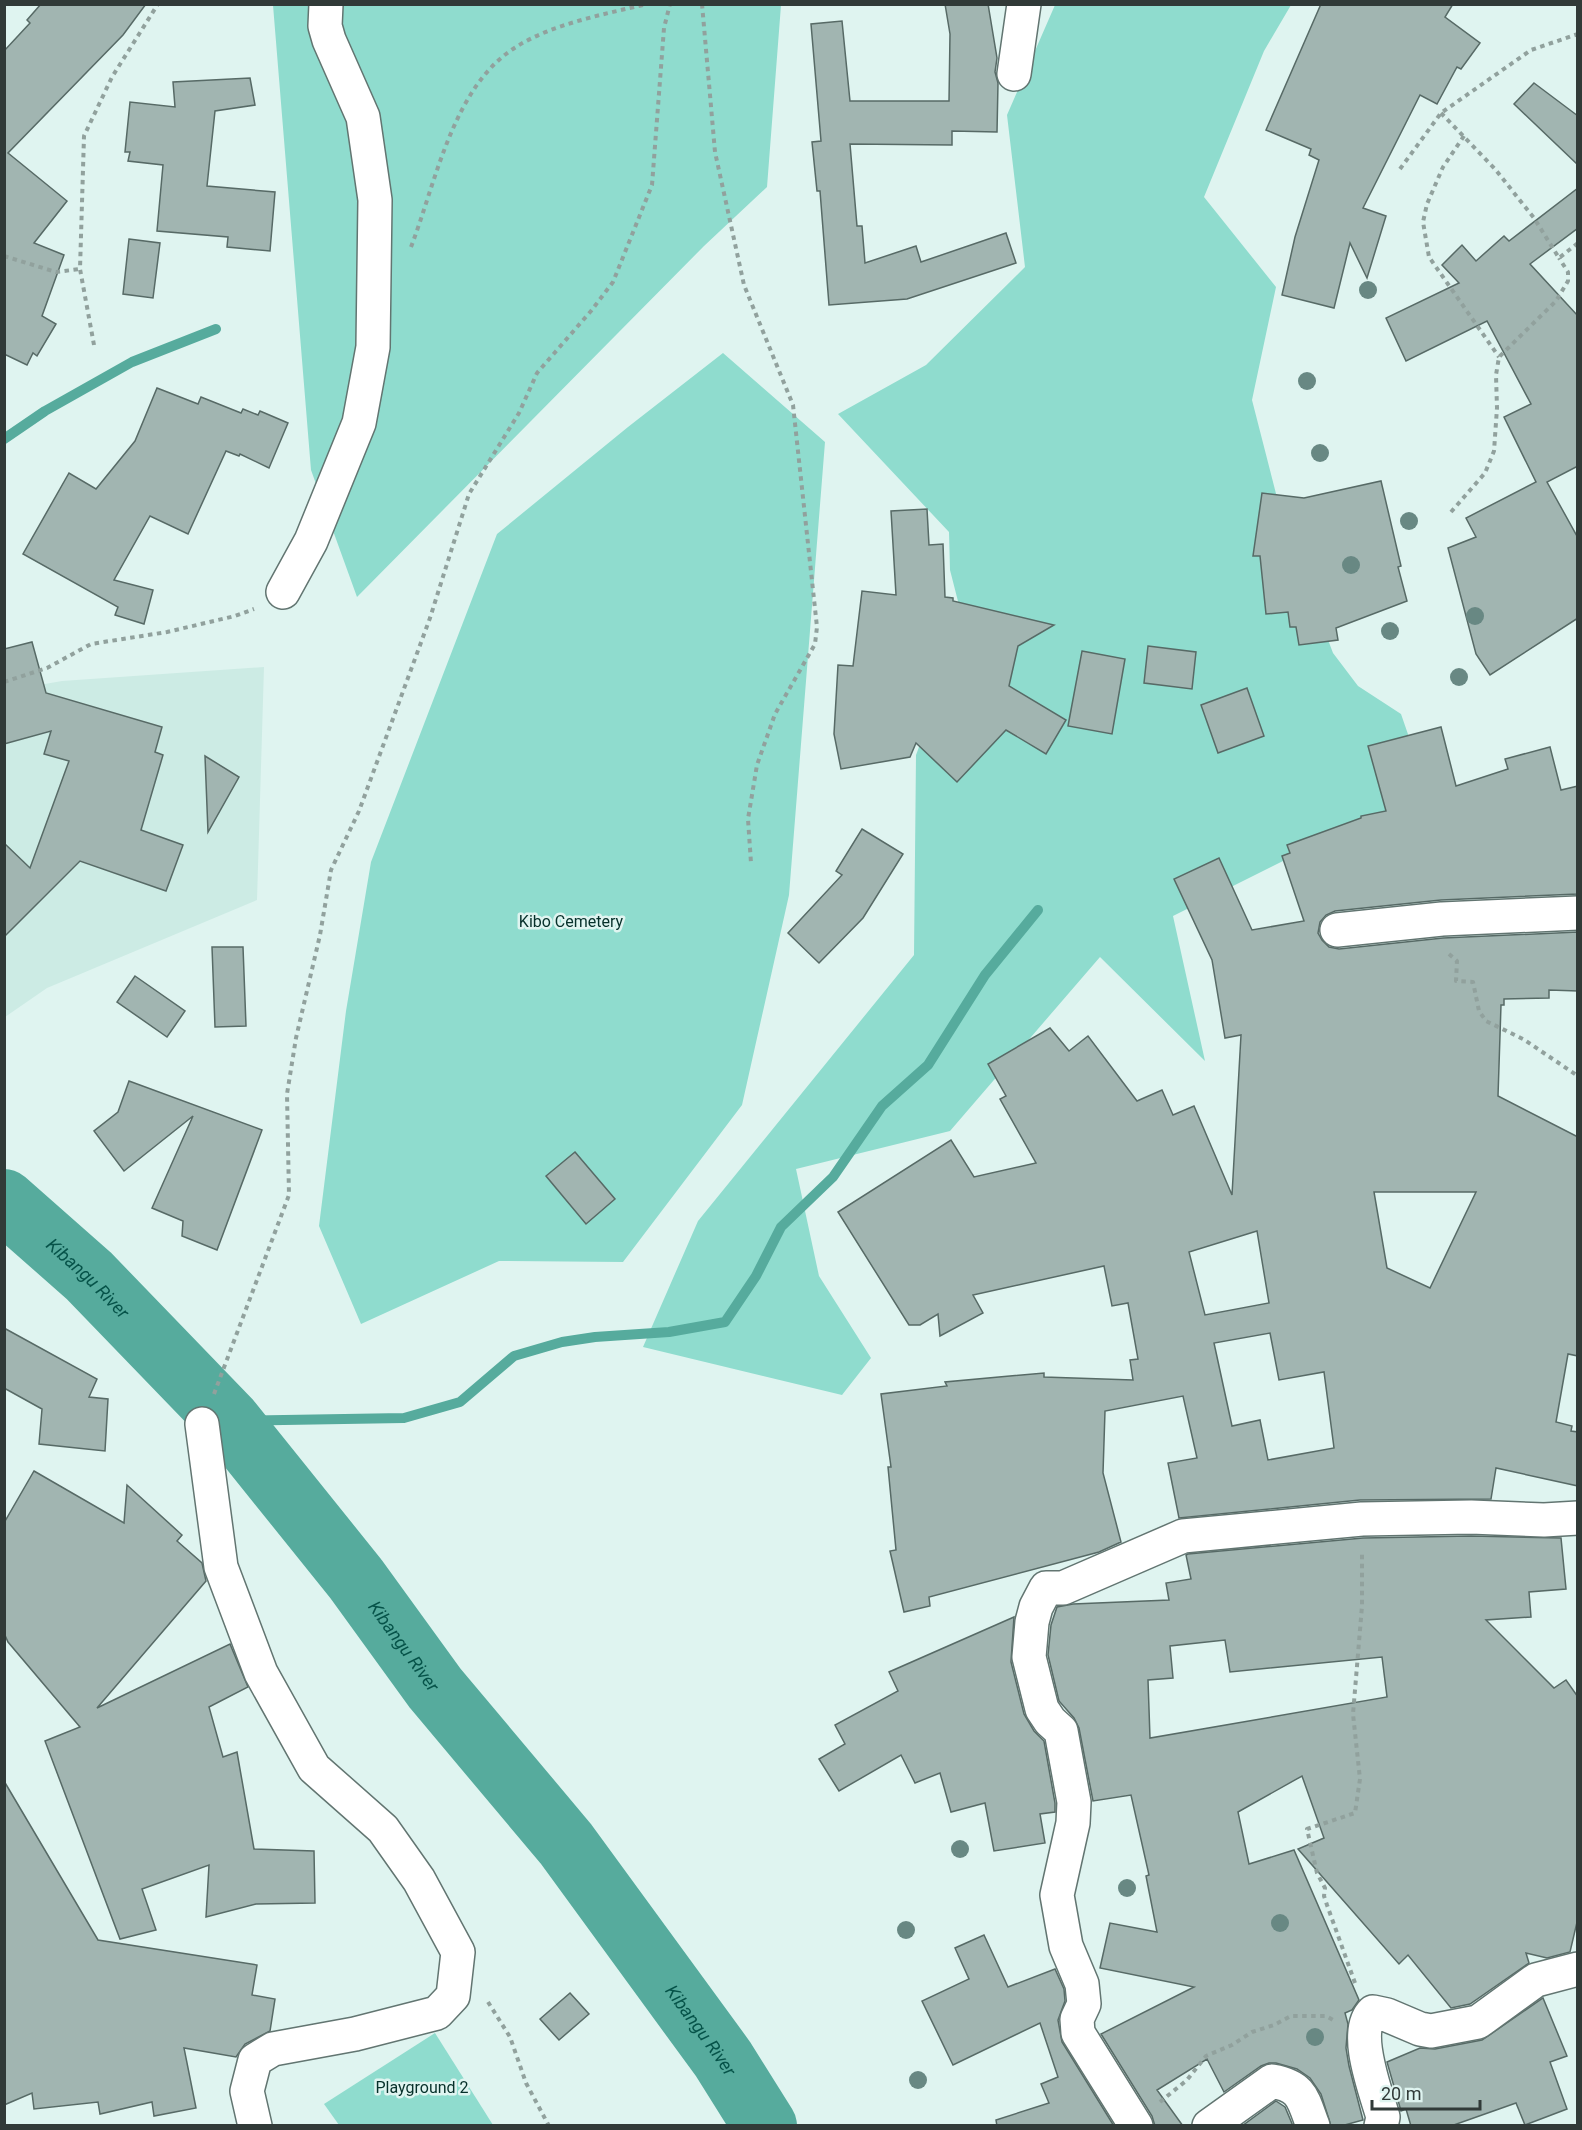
<svg xmlns="http://www.w3.org/2000/svg" width="1582" height="2130" viewBox="0 0 1582 2130" font-family="Roboto,sans-serif">
<style>
.built{fill:#ccebe4}
.green{fill:#8fdcce}
.lines{fill:none;stroke-linecap:round;stroke-linejoin:round}
.stream{stroke:#56ab9d;stroke-width:10}
.river{stroke:#56ab9d;stroke-width:64}
.building{fill:#a1b5b1;stroke:#576a66;stroke-width:1.5;fill-rule:evenodd}
.street-casing{stroke:#627571;stroke-width:36}
.path{stroke:#91a19d;stroke-width:4;stroke-dasharray:4.5 4.5;stroke-linecap:butt}
.street{stroke:#fff;stroke-width:33}
.tree{fill:#688883}
.labels{text-anchor:middle;dominant-baseline:central;stroke-width:5;stroke-linejoin:round;paint-order:stroke}
.park-label{font-size:16px;fill:#06302a;stroke:#dff4f0}
.water-label{font-size:18px;font-style:italic;fill:#065349;stroke:#dff4f0}
</style>
<rect width="100%" height="100%" fill="#dff4f0"/>
<!-- built -->
<polygon class="built" points="264,667 257,900 47,988 5,1017 5,691 62,681"/>
<!-- green -->
<g class="green">
<polygon points="273,5 781,5 767,187 704,246 357,597 311,470"/>
<polygon points="1055,5 1291,5 1264,51 1204,197 1276,287 1252,400 1283,521 1333,653 1358,686 1401,714 1438,821 1297,854 1173,916 1205,1061 1100,957 950,1131 796,1169 819,1276 871,1358 842,1395 643,1347 698,1221 914,955 916,755 950,663 961,613 950,570 949,532 838,414 926,365 1025,267 1007,115"/>
<polygon points="723,353 825,442 789,895 742,1105 623,1262 499,1261 361,1324 319,1226 346,1011 371,862 497,534 628,427"/>
<polygon points="435,2033 493,2125 339,2125 324,2104"/>
</g>
<g class="lines">
<!-- stream -->
<g class="stream">
<polyline points="4,439 45,411 132,362 216,329"/>
<polyline points="229,1421 404,1418 460,1402 514,1356 562,1342 595,1337 669,1332 725,1322 756,1276 781,1227 833,1177 882,1106 928,1065 985,975 1038,910"/>
</g>
<!-- river -->
<path class="river" id="s1" d="M4 1201 89 1276 229 1421 356 1579 435 1688 566 1844 723 2059 765 2126"/>
</g>
<!-- building -->
<g class="building">
<polygon points="41,4 146,4 123,35 8,153 67,201 34,243 64,255 42,316 56,324 37,356 33,353 27,365 4,354 4,51 30,23 27,20"/>
<polygon points="945,4 988,4 997,58 995,72 998,83 997,132 952,131 952,145 850,144 857,226 862,226 865,263 916,246 921,262 1006,233 1016,263 907,299 829,305 820,191 817,191 812,142 821,141 811,24 842,21 850,101 949,101 950,34"/>
<polygon points="1321,4 1453,4 1445,17 1480,43 1461,69 1457,67 1437,104 1420,95 1363,208 1386,216 1367,278 1350,243 1334,308 1282,295 1295,237 1319,160 1309,155 1311,149 1266,130"/>
<polygon points="250,78 255,105 215,111 207,186 275,192 270,251 227,247 228,237 157,231 163,165 128,161 130,152 125,152 130,102 175,107 173,82"/>
<polygon points="1534,83 1578,116 1578,165 1514,104"/>
<polygon points="1578,188 1578,228 1530,264 1578,316 1578,466 1547,482 1578,538 1578,618 1490,675 1476,654 1448,548 1476,537 1466,518 1536,482 1504,417 1531,404 1487,321 1406,361 1386,318 1459,283 1442,265 1462,245 1476,261 1504,236 1509,241"/>
<polygon points="129,239 160,243 153,298 123,294"/>
<polygon points="157,388 198,404 201,397 241,413 243,409 258,415 260,411 288,423 269,468 240,454 239,456 226,451 188,534 150,516 114,580 153,590 144,624 115,615 118,607 23,554 69,473 96,489 135,441"/>
<polygon points="1381,481 1401,566 1398,567 1407,601 1336,628 1338,640 1299,645 1296,627 1290,627 1288,612 1266,614 1260,556 1253,556 1262,493 1304,498"/>
<polygon points="927,509 929,545 943,544 945,597 953,598 953,601 1054,625 1018,646 1009,686 1066,720 1046,754 1006,730 957,782 916,743 910,757 841,769 834,734 838,665 853,666 862,591 896,595 891,511"/>
<polygon points="32,642 46,693 162,727 155,752 163,755 141,830 183,845 166,891 80,861 4,937 4,843 30,868 69,761 44,754 51,731 4,744 4,649"/>
<polygon points="1148,646 1196,652 1192,689 1144,683"/>
<polygon points="1082,651 1125,659 1112,734 1068,726"/>
<polygon points="1247,688 1264,736 1218,753 1201,705"/>
<path d="M1441 727 1456 786 1508 769 1505 759 1550 747 1561 790 1578 786V894L1441 900 1335 911 1326 915 1320 922 1318 933 1322 940 1329 947 1339 949 1443 938 1578 932V991L1549 990V998L1504 999V1005H1501L1498 1096 1578 1137V1356L1568 1354 1556 1422 1572 1426 1571 1431 1578 1432V1486L1496 1468 1491 1499 1360 1500 1179 1518 1168 1463 1197 1458 1183 1396 1105 1411 1103 1473 1121 1542 1099 1552 929 1597 930 1606 904 1612 890 1551 896 1550 888 1467H891L881 1394 947 1386 945 1382 1044 1373V1377L1133 1380 1130 1360 1138 1359 1128 1303 1112 1306 1104 1266 973 1295 983 1313 940 1336 938 1314 920 1325H909L838 1212 951 1140 974 1177 1036 1163 1000 1099 1006 1096 988 1064 1050 1028 1069 1051 1088 1036 1137 1101 1162 1090 1173 1115 1194 1106 1232 1195 1241 1035 1225 1038 1212 960 1174 879 1219 858 1252 930 1304 921 1282 856 1290 853 1287 845 1361 818V816L1386 811 1368 746ZM1374 1192H1476L1430 1288 1387 1268ZM1257 1231 1269 1303 1205 1315 1189 1252ZM1270 1333 1279 1380 1324 1372 1334 1448 1268 1460 1260 1420 1232 1426 1214 1343Z"/>
<polygon points="205,756 239,777 208,832"/>
<polygon points="862,829 903,854 863,918 819,963 788,933 842,875 836,871"/>
<polygon points="212,947 243,947 246,1026 215,1027"/>
<polygon points="135,976 185,1011 167,1037 117,1002"/>
<polygon points="129,1081 262,1130 217,1250 182,1236 183,1221 152,1208 193,1116 124,1171 94,1131 118,1112"/>
<polygon points="575,1152 615,1199 586,1224 546,1176"/>
<polygon points="4,1328 97,1379 89,1397 108,1399 105,1451 39,1444 42,1409 4,1388"/>
<polygon points="34,1471 124,1523 127,1485 182,1535 177,1541 202,1563 206,1581 97,1708 230,1644 248,1687 209,1707 223,1757 237,1752 254,1849 314,1851 315,1903 256,1904 206,1917 209,1865 142,1889 156,1930 120,1939 45,1741 80,1727 8,1642 4,1633 4,1523"/>
<path d="M1471 1536 1561 1538 1566 1589 1529 1592 1531 1617 1486 1620 1554 1688 1566 1680 1578 1697V1918L1570 1952 1547 1958 1526 1953 1529 1963 1470 2004 1451 2008 1408 1955 1399 1964 1298 1849 1324 1838 1302 1776 1238 1812 1249 1864 1294 1850 1359 2000 1352 2010 1345 2013 1348 2024 1346 2048 1349 2066 1363 2120 1341 2126H1331L1321 2094 1310 2078 1297 2069 1276 2063H1269L1261 2066 1224 2092 1207 2059 1157 2090 1183 2126H1155L1152 2116 1101 2034 1194 1987 1100 1968 1110 1923 1157 1932 1146 1876 1149 1875 1131 1795 1093 1801 1079 1728 1074 1718 1059 1701 1048 1655 1051 1625 1057 1607 1073 1604 1169 1600 1166 1583 1191 1579 1186 1555 1188 1554 1363 1538ZM1225 1640 1230 1672 1382 1657 1387 1697 1150 1738 1148 1680 1173 1678 1170 1646Z"/>
<polygon points="1014,1617 1011,1662 1024,1714 1034,1731 1044,1741 1055,1803 1055,1812 1040,1814 1045,1843 994,1851 985,1803 951,1812 940,1773 915,1783 901,1755 839,1791 819,1759 845,1744 835,1725 898,1691 889,1672"/>
<polygon points="4,1781 98,1940 257,1965 252,1995 275,1999 270,2031 245,2044 236,2057 184,2048 196,2108 154,2116 152,2102 100,2114 98,2102 34,2109 32,2093 4,2105"/>
<polygon points="984,1935 1008,1987 1055,1969 1064,1989 1065,2001 1058,2020 1062,2042 1114,2126 997,2126 996,2120 1049,2103 1041,2084 1058,2077 1040,2023 953,2065 922,2001 969,1979 955,1948"/>
<polygon points="570,1993 589,2014 559,2040 540,2019"/>
<polygon points="1543,1998 1567,2056 1550,2062 1567,2109 1525,2125 1516,2103 1451,2126 1411,2126 1406,2109 1401,2111 1387,2062 1420,2048 1435,2049 1482,2040"/>
<polygon points="1276,2101 1285,2107 1293,2126 1242,2126"/>
</g>
<g class="lines">
<defs>
<g id="street">
<polyline points="1014,74 1024,4"/>
<polyline points="283,592 311,541 359,423 373,347 375,200 363,117 329,40 325,26 326,4"/>
<polyline points="1337,930 1442,919 1578,913"/>
<polyline points="202,1424 221,1567 261,1673 314,1768 383,1829 419,1880 458,1952 453,1996 437,2013 355,2034 273,2049 255,2060 247,2091 255,2126"/>
<polyline points="1136,2126 1078,2033 1077,2019 1084,2004 1082,1984 1066,1946 1057,1895 1073,1823 1074,1802 1061,1731 1050,1721 1042,1709 1029,1657 1032,1622 1036,1607 1046,1588 1063,1588 1183,1536 1362,1519 1471,1517 1544,1520 1578,1518"/>
<path d="M1209 2126 1272 2081C1303 2086 1303 2100 1313 2126"/>
<path d="M1381 2126 1383 2117C1376 2092 1352 2032 1373 2012L1387 2015 1420 2029 1431 2031 1478 2022 1536 1980 1578 1969"/>
</g>
</defs>
<!-- street casing -->
<use href="#street" class="street-casing"/>
<!-- path -->
<g class="path">
<polyline points="702,4 715,152 744,285 793,405 817,627 815,644 775,714 757,765 748,819 751,863"/>
<polyline points="1441,113 1495,169 1534,218 1559,258 1578,243"/>
<polyline points="1464,136 1443,167 1427,204 1423,222 1429,257 1499,357"/>
<polyline points="1400,169 1441,113 1531,50 1578,34"/>
<path d="M411 247C436 182 453 86 516 47 552 24 605 14 647 4"/>
<polyline points="4,256 56,272 80,269"/>
<polyline points="94,345 80,269 84,136 112,77 158,4"/>
<polyline points="1451,512 1485,473 1494,451 1497,408 1496,375 1499,357 1556,301 1568,281 1568,272 1559,258"/>
<polyline points="4,682 47,668 91,644 167,632 235,616 254,609"/>
<polyline points="1449,954 1457,961 1456,981 1473,982 1479,1011 1486,1021 1523,1039 1578,1076"/>
<polyline points="214,1394 289,1195 287,1094 296,1038 320,935 331,870 359,811 430,618 469,494 519,413 537,373 591,311 613,282 652,185 664,28 670,4"/>
<polyline points="1355,1983 1327,1905 1324,1896 1325,1888 1317,1873 1307,1829 1355,1813 1360,1779 1353,1714 1362,1606 1362,1552"/>
<polyline points="488,2002 510,2037 526,2083 549,2126"/>
<polyline points="1160,2102 1187,2080 1206,2056 1232,2045 1252,2032 1274,2025 1291,2016 1326,2016 1333,2020"/>
</g>
<!-- street -->
<use href="#street" class="street"/>
</g>
<!-- trees -->
<g class="tree">
<circle cx="1368" cy="290" r="9"/>
<circle cx="1307" cy="381" r="9"/>
<circle cx="1320" cy="453" r="9"/>
<circle cx="1409" cy="521" r="9"/>
<circle cx="1351" cy="565" r="9"/>
<circle cx="1475" cy="616" r="9"/>
<circle cx="1390" cy="631" r="9"/>
<circle cx="1459" cy="677" r="9"/>
<circle cx="960" cy="1849" r="9"/>
<circle cx="1127" cy="1888" r="9"/>
<circle cx="1280" cy="1923" r="9"/>
<circle cx="906" cy="1930" r="9"/>
<circle cx="1315" cy="2037" r="9"/>
<circle cx="918" cy="2080" r="9"/>
</g>
<g class="labels">
<!-- park labels -->
<g class="park-label">
<text x="571" y="921">Kibo Cemetery</text>
<text x="422" y="2087">Playground 2</text>
</g>
<!-- water labels -->
<g class="water-label">
<text stroke="none"><textPath href="#s1" startOffset="114">Kibangu River</textPath></text>
<text stroke="none"><textPath href="#s1" startOffset="600">Kibangu River</textPath></text>
<text stroke="none"><textPath href="#s1" startOffset="1086">Kibangu River</textPath></text>
</g>
</g>
<!-- border -->
<rect width="1582" height="2130" fill="none" stroke="#313a38" stroke-width="12"/>
<!-- scale -->
<path d="M1372 2100v9h108v-9" fill="none" stroke="#313a38" stroke-width="3"/>
<text x="1381" y="2100" font-size="18" fill="#313a38" stroke="#dff4f0" stroke-width="4.5" paint-order="stroke">20 m</text>
</svg>
